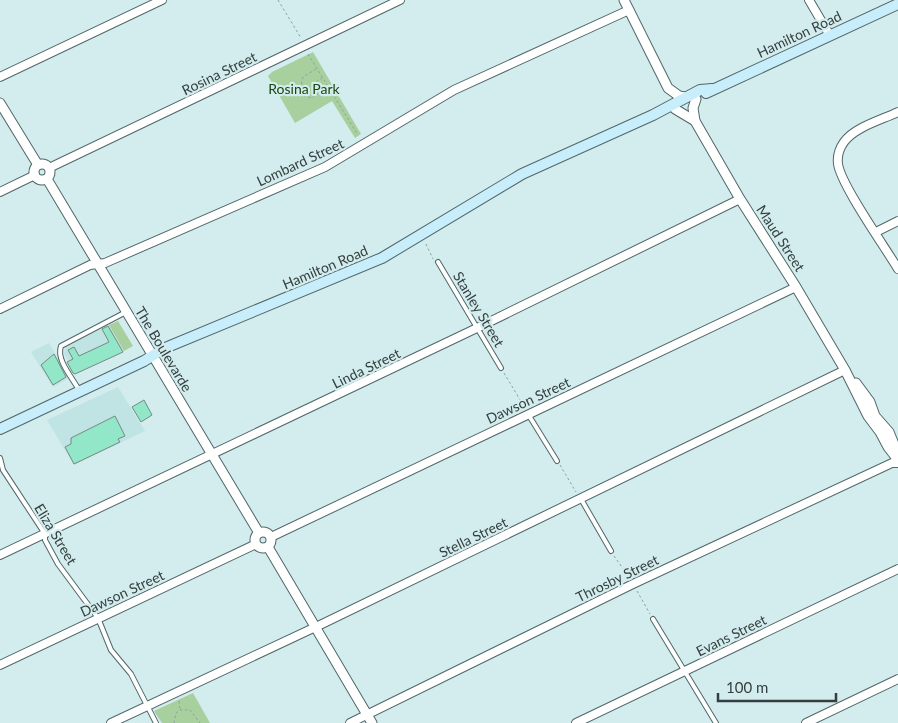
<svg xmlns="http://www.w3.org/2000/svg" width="898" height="723" viewBox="0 0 898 723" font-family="Lato,sans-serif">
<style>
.built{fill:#c0e3e4}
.green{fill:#a7d09e}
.building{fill:#91e7c8;stroke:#768a82}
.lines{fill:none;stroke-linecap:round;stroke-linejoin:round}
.service-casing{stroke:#516768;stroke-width:6}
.minor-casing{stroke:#516768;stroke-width:10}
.tertiary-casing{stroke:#516768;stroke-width:11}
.secondary-casing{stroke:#516768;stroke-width:12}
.path{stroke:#8ea1a1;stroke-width:1;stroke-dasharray:2.5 2.5;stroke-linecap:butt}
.service{stroke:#fff;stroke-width:4}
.minor{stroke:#fff;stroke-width:8}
.tertiary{stroke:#fff;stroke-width:9}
.secondary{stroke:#c8eefb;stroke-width:10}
.labels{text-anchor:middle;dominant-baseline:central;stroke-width:4.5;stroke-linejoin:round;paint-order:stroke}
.street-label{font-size:14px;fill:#353f3f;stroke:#d3eced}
.park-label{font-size:14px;fill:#19470d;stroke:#d3eced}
</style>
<rect width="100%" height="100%" fill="#d3eced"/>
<!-- built -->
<g class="built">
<polygon points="109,325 124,351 76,373 64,354 65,346"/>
<polygon points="49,343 69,378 53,387 31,352"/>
<polygon points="118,387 145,431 74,465 47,420"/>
</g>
<!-- green -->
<g class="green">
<polygon points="313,52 361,134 355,138 332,101 295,123 268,76 272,72"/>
<polygon points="118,321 133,346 124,351 109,325"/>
<polygon points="193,693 210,723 162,723 154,711"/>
</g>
<!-- building -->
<g class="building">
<polygon points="108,326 123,352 75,374 73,373 67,362 73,359 68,350 74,347 79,356 109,342 102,329"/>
<polygon points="54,354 66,377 53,385 41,365"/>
<polygon points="144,400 152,415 141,422 132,407"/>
<polygon points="115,416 125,436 118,439 120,442 74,464 65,447 71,444 71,438"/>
</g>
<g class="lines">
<defs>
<g id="service">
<polyline points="438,262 501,368"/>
<path d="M79 390C72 377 56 360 61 346L126 312"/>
<polyline points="528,414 557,461"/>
<polyline points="0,458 3,470 45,534 45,540 58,564 98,618 111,650 131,674 156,723"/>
<polyline points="581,499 611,551"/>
<polyline points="653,619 716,723"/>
</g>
<g id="minor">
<polyline points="809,0 829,34"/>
<polyline points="0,77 162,0"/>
<path d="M898 112C881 120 855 127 844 142 839 149 837 156 838 164 841 185 885 247 898 269"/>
<polyline points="49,168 400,0"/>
<polyline points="0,192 35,175"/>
<polyline points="876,232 898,221"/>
<polyline points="0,309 90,265 105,263 325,167 454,90 629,10"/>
<polyline points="271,537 796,287"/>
<polyline points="0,555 477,328 740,199"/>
<polyline points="0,665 256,544"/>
<polyline points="111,723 322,624 845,370"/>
<polyline points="350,723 633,584 892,463 898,463"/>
<polyline points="576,723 898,569"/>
<polyline points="806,723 898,679"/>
</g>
<g id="tertiary">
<polyline points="624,0 668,88 679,96 685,97"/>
<polyline points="0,103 38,165"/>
<polyline points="675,109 695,121 740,199 796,287 845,370 868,416 880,432 888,447 898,460"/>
<polyline points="695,121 693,108 696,99"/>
<circle cx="42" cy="172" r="8"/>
<polyline points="47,179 259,533"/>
<polyline points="856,383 870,402 875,416 889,432 898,454"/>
<circle cx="263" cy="540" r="8"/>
<polyline points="268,547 372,723"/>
</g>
<g id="secondary">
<polyline points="706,93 898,4"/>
<polyline points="0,429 144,361 165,348 382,258 522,174 653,115 700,90 712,89"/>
</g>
</defs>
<!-- service casing -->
<use href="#service" class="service-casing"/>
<!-- minor casing -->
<use href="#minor" class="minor-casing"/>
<!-- tertiary casing -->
<use href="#tertiary" class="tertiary-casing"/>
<!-- secondary casing -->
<use href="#secondary" class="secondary-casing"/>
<!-- path -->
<g class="path">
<polyline points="278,0 301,38"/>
<polyline points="308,54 358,135"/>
<polyline points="316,69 303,77 300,90 304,96 312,98 317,95 320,87 316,82 323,77"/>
<polyline points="302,85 310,87 316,82"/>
<polyline points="426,244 433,259"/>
<polyline points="504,373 525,408"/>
<polyline points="560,465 576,492"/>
<polyline points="614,556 629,577"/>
<polyline points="637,591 650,614"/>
<polyline points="179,701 180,710"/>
<polyline points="174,723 176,713 180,710 190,710 200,723"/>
</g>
<!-- service -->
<use href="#service" class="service"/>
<!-- minor -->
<use href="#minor" class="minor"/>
<!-- tertiary -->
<use href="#tertiary" class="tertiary"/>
<!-- secondary -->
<use href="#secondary" class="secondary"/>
</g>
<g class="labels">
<!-- street labels -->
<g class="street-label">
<text transform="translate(799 34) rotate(-25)">Hamilton Road</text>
<text transform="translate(219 73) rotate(-26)">Rosina Street</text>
<text transform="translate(300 162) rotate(-25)">Lombard Street</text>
<text transform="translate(781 238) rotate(57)">Maud Street</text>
<text transform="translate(325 267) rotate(-23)">Hamilton Road</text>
<text transform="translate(479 309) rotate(59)">Stanley Street</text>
<text transform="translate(164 349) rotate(59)">The Boulevarde</text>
<text transform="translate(366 368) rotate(-26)">Linda Street</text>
<text transform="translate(528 400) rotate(-25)">Dawson Street</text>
<text transform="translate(56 534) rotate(59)">Eliza Street</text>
<text transform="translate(473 537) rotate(-26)">Stella Street</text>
<text transform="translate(617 578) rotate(-26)">Throsby Street</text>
<text transform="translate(122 593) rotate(-25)">Dawson Street</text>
<text transform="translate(731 635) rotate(-26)">Evans Street</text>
</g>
<!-- park labels -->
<g class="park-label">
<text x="304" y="88">Rosina Park</text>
</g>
</g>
<!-- scale -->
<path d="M718 693v8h118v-8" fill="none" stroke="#353f3f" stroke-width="2.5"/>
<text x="726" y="693" font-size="15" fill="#353f3f" stroke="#d3eced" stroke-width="4" paint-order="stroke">100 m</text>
</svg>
